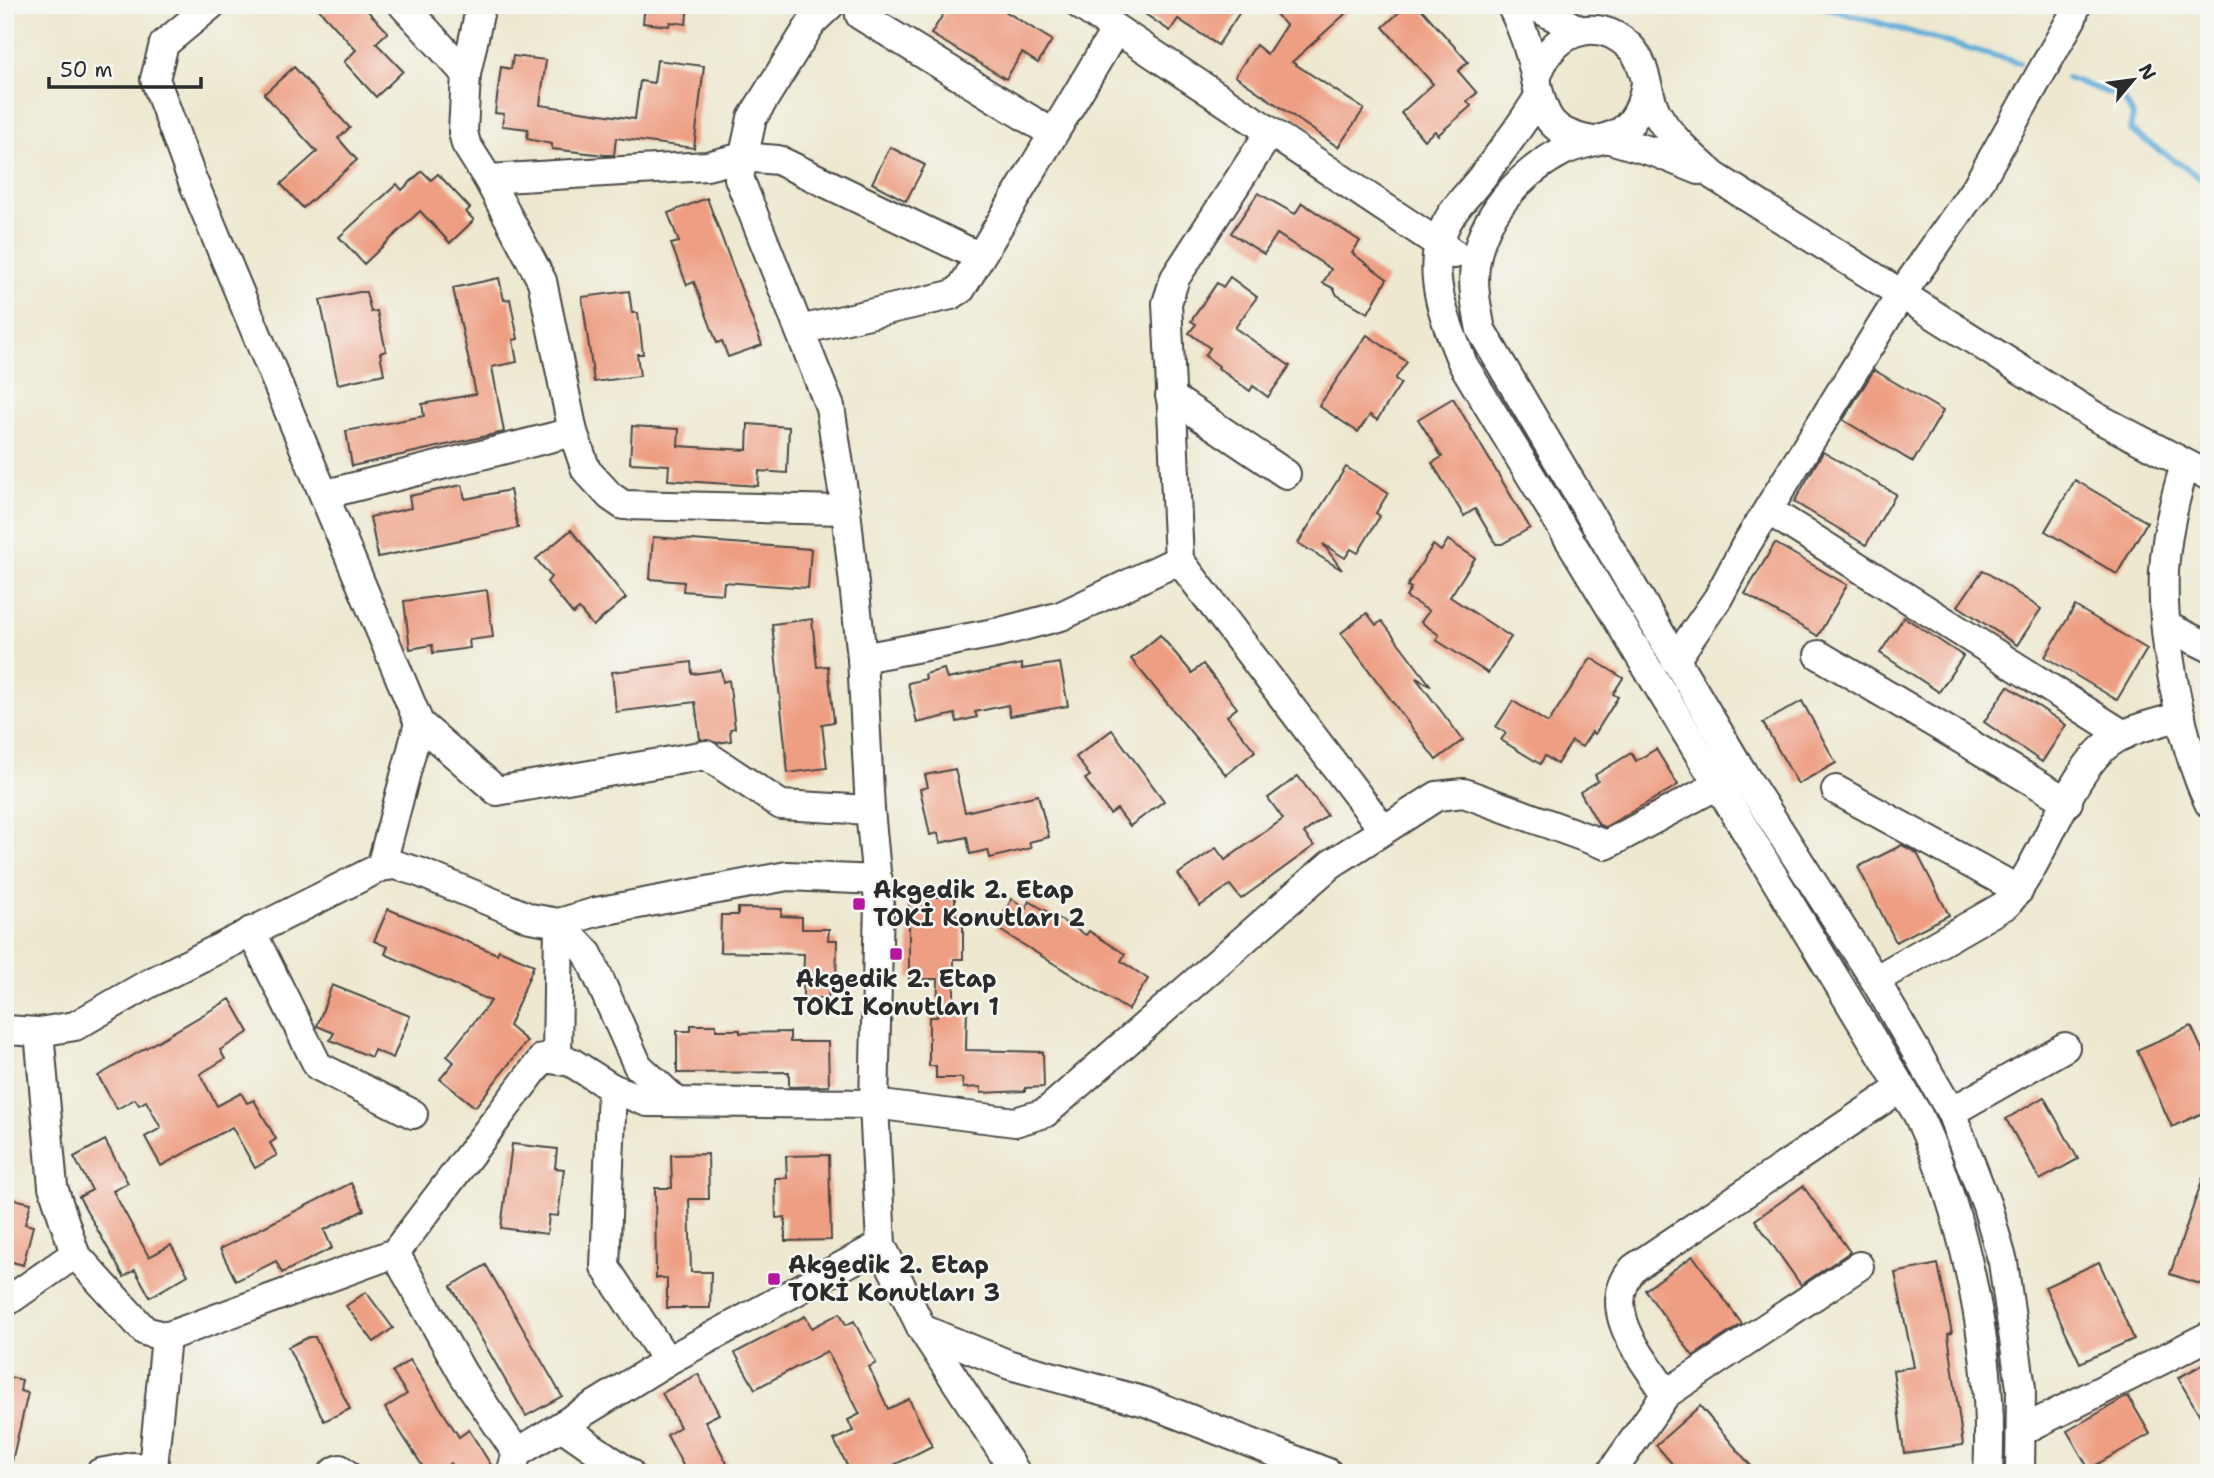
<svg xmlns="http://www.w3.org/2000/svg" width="2214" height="1478" viewBox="0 0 2214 1478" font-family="'Shantell Sans',sans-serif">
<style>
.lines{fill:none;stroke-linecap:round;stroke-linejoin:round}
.stream{stroke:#60add9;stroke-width:6}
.building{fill:#ee9f83}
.minor-casing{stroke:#484744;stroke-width:32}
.minor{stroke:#fff;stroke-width:28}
.poi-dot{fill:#b5179e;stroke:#f6f6f2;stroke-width:2.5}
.labels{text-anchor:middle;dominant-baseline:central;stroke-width:5;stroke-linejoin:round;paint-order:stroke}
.poi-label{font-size:24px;font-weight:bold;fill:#2b2b2b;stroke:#f6f6f2;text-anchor:start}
</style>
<rect width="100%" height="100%" fill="#f6f6f2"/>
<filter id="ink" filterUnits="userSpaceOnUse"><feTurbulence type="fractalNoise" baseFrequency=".0143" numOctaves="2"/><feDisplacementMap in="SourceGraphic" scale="14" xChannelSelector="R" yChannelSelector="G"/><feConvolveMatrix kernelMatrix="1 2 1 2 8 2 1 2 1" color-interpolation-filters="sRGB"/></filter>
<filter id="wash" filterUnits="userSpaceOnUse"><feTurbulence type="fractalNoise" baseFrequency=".00686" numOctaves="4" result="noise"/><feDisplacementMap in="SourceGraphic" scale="28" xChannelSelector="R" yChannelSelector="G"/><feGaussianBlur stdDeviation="1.57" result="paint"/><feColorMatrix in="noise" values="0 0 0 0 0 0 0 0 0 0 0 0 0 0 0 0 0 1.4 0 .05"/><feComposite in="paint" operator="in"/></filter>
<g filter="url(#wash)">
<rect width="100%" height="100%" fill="#ede8cf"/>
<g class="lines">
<!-- stream -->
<g class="stream">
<polyline points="1816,5 2019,63"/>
<polyline points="2067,78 2123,98 2133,115 2130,130 2209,184"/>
</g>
</g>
<g id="blocks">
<!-- building -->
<g class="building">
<polygon points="315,5 362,5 388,32 376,43 403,71 376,97 344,62 356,50"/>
<polygon points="645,5 688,5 686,24 670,22 669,26 643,23"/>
<polygon points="949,5 995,5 1052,40 1038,63 1022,53 1006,79 931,34"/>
<polygon points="1132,5 1230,5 1240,12 1218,45 1178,19 1170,31"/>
<polygon points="1284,5 1355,5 1292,62 1364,109 1338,147 1235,76 1256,45 1267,54 1286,25 1275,13"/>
<polygon points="1407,5 1418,5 1468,62 1458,71 1477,93 1467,101 1471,106 1438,135 1435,131 1424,140 1401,113 1433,84 1383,27"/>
<polygon points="513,56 546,60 540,105 635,119 640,81 654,83 657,60 704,66 694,148 616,138 614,155 605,155 552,149 552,144 527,139 528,129 502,126 504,114 495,113 501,67 511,69"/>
<polygon points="294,67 350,128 338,138 357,160 303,208 281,184 317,152 264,94"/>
<polygon points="890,147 925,165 906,201 872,183"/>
<polygon points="422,171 431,180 438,174 470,208 466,212 474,220 450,243 420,211 364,264 339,237 397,184 402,190"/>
<polygon points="1258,193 1295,214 1302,203 1360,241 1352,253 1387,279 1368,313 1337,295 1333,288 1323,283 1331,269 1277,234 1264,254 1231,233"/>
<polygon points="707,198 762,345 728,357 722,341 717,343 694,282 687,285 671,244 679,242 668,213"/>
<polygon points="1230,277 1257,297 1235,328 1290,366 1268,397 1253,386 1250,391 1218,368 1219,366 1205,356 1210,348 1189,333 1196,324 1191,321 1217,283 1223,287"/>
<polygon points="499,278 504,300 510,299 518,339 513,340 517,362 492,367 504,432 352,466 346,431 424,416 422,404 476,394 453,288"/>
<polygon points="629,291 632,313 638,313 643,354 637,354 640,376 594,382 582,297"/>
<polygon points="359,292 366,292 371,312 377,311 386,351 380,353 384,374 338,384 320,300"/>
<polygon points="1367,335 1407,362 1395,379 1401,383 1377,420 1370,415 1358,432 1319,406"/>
<polygon points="1874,370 1943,411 1913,462 1843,420"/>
<polygon points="1453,398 1530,528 1502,544 1496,544 1475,509 1464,516 1432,463 1442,457 1418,419"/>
<polygon points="748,424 789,427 787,473 759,471 758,486 668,480 669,465 630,463 632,426 679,429 678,446 747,450"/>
<polygon points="1823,452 1896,494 1866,545 1794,502"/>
<polygon points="1346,467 1388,493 1376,513 1380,516 1358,553 1351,549 1345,558 1323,544 1342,570 1298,543"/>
<polygon points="2075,480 2147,522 2117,574 2045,531"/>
<polygon points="462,485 465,499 510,490 518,528 378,557 370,517 411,508 409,496"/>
<polygon points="571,530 626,598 593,626 579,609 573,614 547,582 551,577 536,559"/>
<polygon points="653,537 811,549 808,588 724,582 723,594 683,591 684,582 650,579"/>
<polygon points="1448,540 1475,558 1450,597 1511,637 1488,673 1436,640 1439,635 1421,622 1429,611 1406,597 1411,588 1407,586 1433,545 1441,551"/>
<polygon points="1775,543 1847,585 1818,636 1745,594"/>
<polygon points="1983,570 2041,609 2017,645 1958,606"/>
<polygon points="487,590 493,637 469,640 470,648 433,653 432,645 410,649 404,601"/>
<polygon points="2075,606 2147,649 2117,700 2045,657"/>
<polygon points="1367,613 1376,625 1382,621 1431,686 1416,678 1463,740 1436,760 1341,633"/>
<polygon points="1904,617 1963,656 1939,692 1880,653"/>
<polygon points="812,619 817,667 828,666 834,722 822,724 827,768 788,773 772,624"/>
<polygon points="1160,635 1192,673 1203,664 1237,708 1227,716 1255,751 1226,775 1131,659"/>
<polygon points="1591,658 1623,678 1613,694 1618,697 1595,734 1592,732 1582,747 1572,741 1557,764 1545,756 1540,764 1501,740 1506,733 1496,727 1513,701 1548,723"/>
<polygon points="691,662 692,674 721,670 723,682 729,680 735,728 730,729 731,741 718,743 700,739 695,702 616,712 612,672"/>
<polygon points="1060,663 1068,706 1010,716 1008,705 975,712 977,717 957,722 955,714 917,723 908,683 926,679 925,674 944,669 947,679 1022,664 1022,669"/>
<polygon points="2008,686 2066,725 2042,762 1984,722"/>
<polygon points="1802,701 1836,763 1798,784 1763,723"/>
<polygon points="1112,730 1164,801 1130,826 1117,809 1110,814 1085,779 1090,776 1076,757"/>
<polygon points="1656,749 1678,785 1605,827 1599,825 1580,792 1598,781 1595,775 1631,753 1636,761"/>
<polygon points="955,769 965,812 1038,795 1049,837 1029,842 1031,848 990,858 988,850 970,854 967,837 940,843 938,833 930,835 920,789 928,787 925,775"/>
<polygon points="1298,776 1327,815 1304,833 1314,846 1241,899 1230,885 1200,906 1178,874 1216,848 1225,860 1283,819 1268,798"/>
<polygon points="1902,845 1917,853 1949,915 1896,942 1858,867"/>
<polygon points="909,897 955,897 955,916 963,916 963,959 954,959 954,1006 967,1006 966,1050 1043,1052 1044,1087 1025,1088 1025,1091 981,1093 981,1087 963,1088 962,1078 936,1078 936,1066 929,1066 929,1017 937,1017 938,979 909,979"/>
<polygon points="1012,899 1026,908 1029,901 1086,935 1089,931 1125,954 1121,961 1148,979 1128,1010 995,927"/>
<polygon points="738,908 782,909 781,916 802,917 802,929 829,929 828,940 837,940 836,988 829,987 828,998 803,998 804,954 720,952 721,915 738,915"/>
<polygon points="388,909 497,954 499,950 534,965 509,1026 527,1041 475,1107 440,1079 454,1062 447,1056 491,1001 385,954 388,947 374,941"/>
<polygon points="332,985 410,1016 393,1058 374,1050 371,1057 330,1040 334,1033 317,1026"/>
<polygon points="230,999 249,1032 220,1050 225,1059 200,1074 217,1106 241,1093 247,1103 254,1100 276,1139 270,1143 277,1155 255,1168 232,1127 161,1166 145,1137 161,1128 146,1101 139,1105 135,1099 117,1109 98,1076"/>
<polygon points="691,1025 716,1025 716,1030 740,1030 740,1033 790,1032 790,1042 828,1042 829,1086 789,1087 789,1072 677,1073 677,1031 691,1031"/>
<polygon points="2191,1026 2209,1064 2209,1110 2172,1127 2137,1050"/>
<polygon points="2044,1097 2078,1159 2040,1180 2006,1119"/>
<polygon points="105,1140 128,1183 113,1191 149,1257 171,1245 188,1275 150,1297 135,1270 124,1277 79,1197 92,1190 74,1157"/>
<polygon points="512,1144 557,1149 555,1168 564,1169 558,1216 549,1215 547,1234 501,1228"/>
<polygon points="708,1154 709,1199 689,1199 691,1272 711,1272 710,1308 667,1308 667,1278 656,1278 655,1188 672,1188 671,1155"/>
<polygon points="829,1155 831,1240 785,1241 785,1217 776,1218 775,1178 787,1178 786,1156"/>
<polygon points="2206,1169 2209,1170 2209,1287 2170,1274"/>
<polygon points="351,1183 364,1210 324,1230 332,1248 282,1273 276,1261 236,1281 220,1249"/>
<polygon points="1803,1186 1850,1252 1801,1285 1755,1220"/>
<polygon points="5,1197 31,1203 25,1224 33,1226 23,1265 5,1260"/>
<polygon points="1693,1256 1742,1324 1693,1356 1645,1290"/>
<polygon points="2099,1262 2134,1339 2080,1363 2045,1287"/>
<polygon points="1938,1264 1952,1333 1948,1334 1963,1445 1904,1453 1893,1370 1914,1367 1895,1273"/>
<polygon points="486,1265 562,1396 526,1416 451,1286"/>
<polygon points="366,1292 393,1328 374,1342 346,1306"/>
<polygon points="840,1313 846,1325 854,1321 876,1363 869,1367 888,1409 909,1399 932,1446 878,1473 851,1473 834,1440 853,1431 848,1420 860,1414 827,1351 755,1389 735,1353 805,1316 812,1328"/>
<polygon points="309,1337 315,1337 350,1409 324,1421 288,1347"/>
<polygon points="410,1360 459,1437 469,1430 491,1465 478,1473 457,1473 451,1463 435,1473 427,1473 385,1408 407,1394 392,1372"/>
<polygon points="2209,1361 2209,1431 2178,1378"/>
<polygon points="698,1374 719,1414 705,1421 732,1473 687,1473 667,1435 680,1427 662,1393"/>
<polygon points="5,1376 22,1380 20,1391 28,1393 12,1461 5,1460"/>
<polygon points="2128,1396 2150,1434 2089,1469 2067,1431"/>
<polygon points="1700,1406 1757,1473 1680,1473 1656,1445"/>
</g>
</g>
</g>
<g filter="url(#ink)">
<use href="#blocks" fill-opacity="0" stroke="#484744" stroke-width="2"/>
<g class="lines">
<defs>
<g id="minor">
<polyline points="211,5 164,44 155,79 192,179 419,723 497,791 706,755 781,805 870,810"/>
<polyline points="403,5 466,74"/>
<polyline points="481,5 466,74 463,132 466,144 488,179 542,281 573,432 586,470 610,496 623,505 846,510"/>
<polyline points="830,5 812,22 752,118 739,178 830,407 846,510 862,658 870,810 879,903 874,1104 881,1245 922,1329 1016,1473"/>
<polyline points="1080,5 1454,254"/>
<path d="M1511 5C1523 28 1531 54 1536 79 1543 115 1549 132 1588 140"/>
<polyline points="1532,5 1581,31"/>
<polyline points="860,15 1052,133"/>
<path d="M1536 80C1547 36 1593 11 1630 47 1647 64 1646 92 1656 112 1670 138 1693 157 1714 176L2096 417 2209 476"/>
<path d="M1646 83C1643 101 1638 118 1623 130 1608 141 1582 142 1563 151 1520 173 1481 216 1475 266 1472 287 1477 309 1481 330L1742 772 1875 980 1951 1112 1987 1206 2003 1262 2021 1388 2020 1473"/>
<path d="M1538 98C1521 126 1502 151 1482 177 1468 195 1449 212 1442 234 1426 276 1447 326 1463 364L1918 1115C1966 1218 1995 1359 1988 1473"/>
<polyline points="1270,132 1175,278 1167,303 1179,560 1383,829"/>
<polyline points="1606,138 1657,153 1699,170"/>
<polyline points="488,179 707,166 743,157 778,160 978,256"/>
<polyline points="800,330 951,295 961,289 1116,29"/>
<polyline points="1170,396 1286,474"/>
<path d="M2185 465C2174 500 2166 535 2164 571 2161 638 2181 743 2209 803"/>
<polyline points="326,494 573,432"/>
<polyline points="1768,510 2124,735"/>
<polyline points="2168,627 2209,647"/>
<polyline points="1819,655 2068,802"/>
<polyline points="862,658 1000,632 1061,616 1179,560"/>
<polyline points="1675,660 1718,598 1746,545 1900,296 1977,186 2072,18 2076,5"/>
<polyline points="1836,790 2019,890"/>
<polyline points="381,867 419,723"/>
<polyline points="559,923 588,954 638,1066 677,1102"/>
<polyline points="251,931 318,1066 413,1114"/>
<path d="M1875 980 2007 904C2044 862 2070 769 2111 742 2131 728 2158 723 2181 716"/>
<polyline points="5,1030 39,1032 75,1026 148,984 381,867 395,865 419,872 530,918 559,923 596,912 787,876 878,880"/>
<polyline points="39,1032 53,1187 75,1254 145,1331 166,1337 395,1253 543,1058 571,1062 612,1088 647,1102 874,1104 1015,1122 1045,1113 1331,864 1437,796 1464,793 1606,845 1742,772"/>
<polyline points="557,1058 559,923"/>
<polyline points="612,1088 605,1267 667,1361"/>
<polyline points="1951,1112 2065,1047"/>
<polyline points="395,1253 463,1374 517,1453"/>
<polyline points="5,1303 75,1254"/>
<polyline points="922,1329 1010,1365 1146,1402 1328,1473"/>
<path d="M1666 1394C1643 1357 1597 1309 1634 1268L1902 1087"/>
<polyline points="563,1427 629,1473"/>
<polyline points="2021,1431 2209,1336"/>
<polyline points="153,1468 166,1337"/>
<polyline points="100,1473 132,1467 153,1468 158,1473"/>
<polyline points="333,1473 340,1469 345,1473"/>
<polyline points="511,1473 517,1453 667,1361 881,1245"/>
<polyline points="1611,1473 1666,1394 1859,1266"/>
</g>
</defs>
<!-- minor casing -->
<use href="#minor" class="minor-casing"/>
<!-- minor -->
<use href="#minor" class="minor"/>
</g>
</g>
<!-- markers -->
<g class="poi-dot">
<rect x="852" y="897" width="14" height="14" rx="3.5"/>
<rect x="889" y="947" width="14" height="14" rx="3.5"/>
<rect x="767" y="1272" width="14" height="14" rx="3.5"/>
</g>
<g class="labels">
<!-- poi labels -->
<g class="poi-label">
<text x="873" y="890">Akgedik 2. Etap<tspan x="873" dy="28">TOKİ Konutları 2</tspan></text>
<text x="896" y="979" text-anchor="middle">Akgedik 2. Etap<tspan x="896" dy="28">TOKİ Konutları 1</tspan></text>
<text x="788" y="1265">Akgedik 2. Etap<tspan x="788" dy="28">TOKİ Konutları 3</tspan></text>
</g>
</g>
<!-- margin -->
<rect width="2214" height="1478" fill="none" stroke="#f6f6f2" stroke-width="28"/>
<!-- north arrow -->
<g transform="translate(2133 80) rotate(61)" stroke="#f6f6f2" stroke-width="5" paint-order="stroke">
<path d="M0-5L12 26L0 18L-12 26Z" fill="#2b2b2b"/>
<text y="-10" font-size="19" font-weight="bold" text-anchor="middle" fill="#2b2b2b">N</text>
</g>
<!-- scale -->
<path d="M49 77v10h152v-10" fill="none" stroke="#2b2b2b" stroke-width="3.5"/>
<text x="60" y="77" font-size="21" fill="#2b2b2b" stroke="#f6f6f2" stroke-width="5" paint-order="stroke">50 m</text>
</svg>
